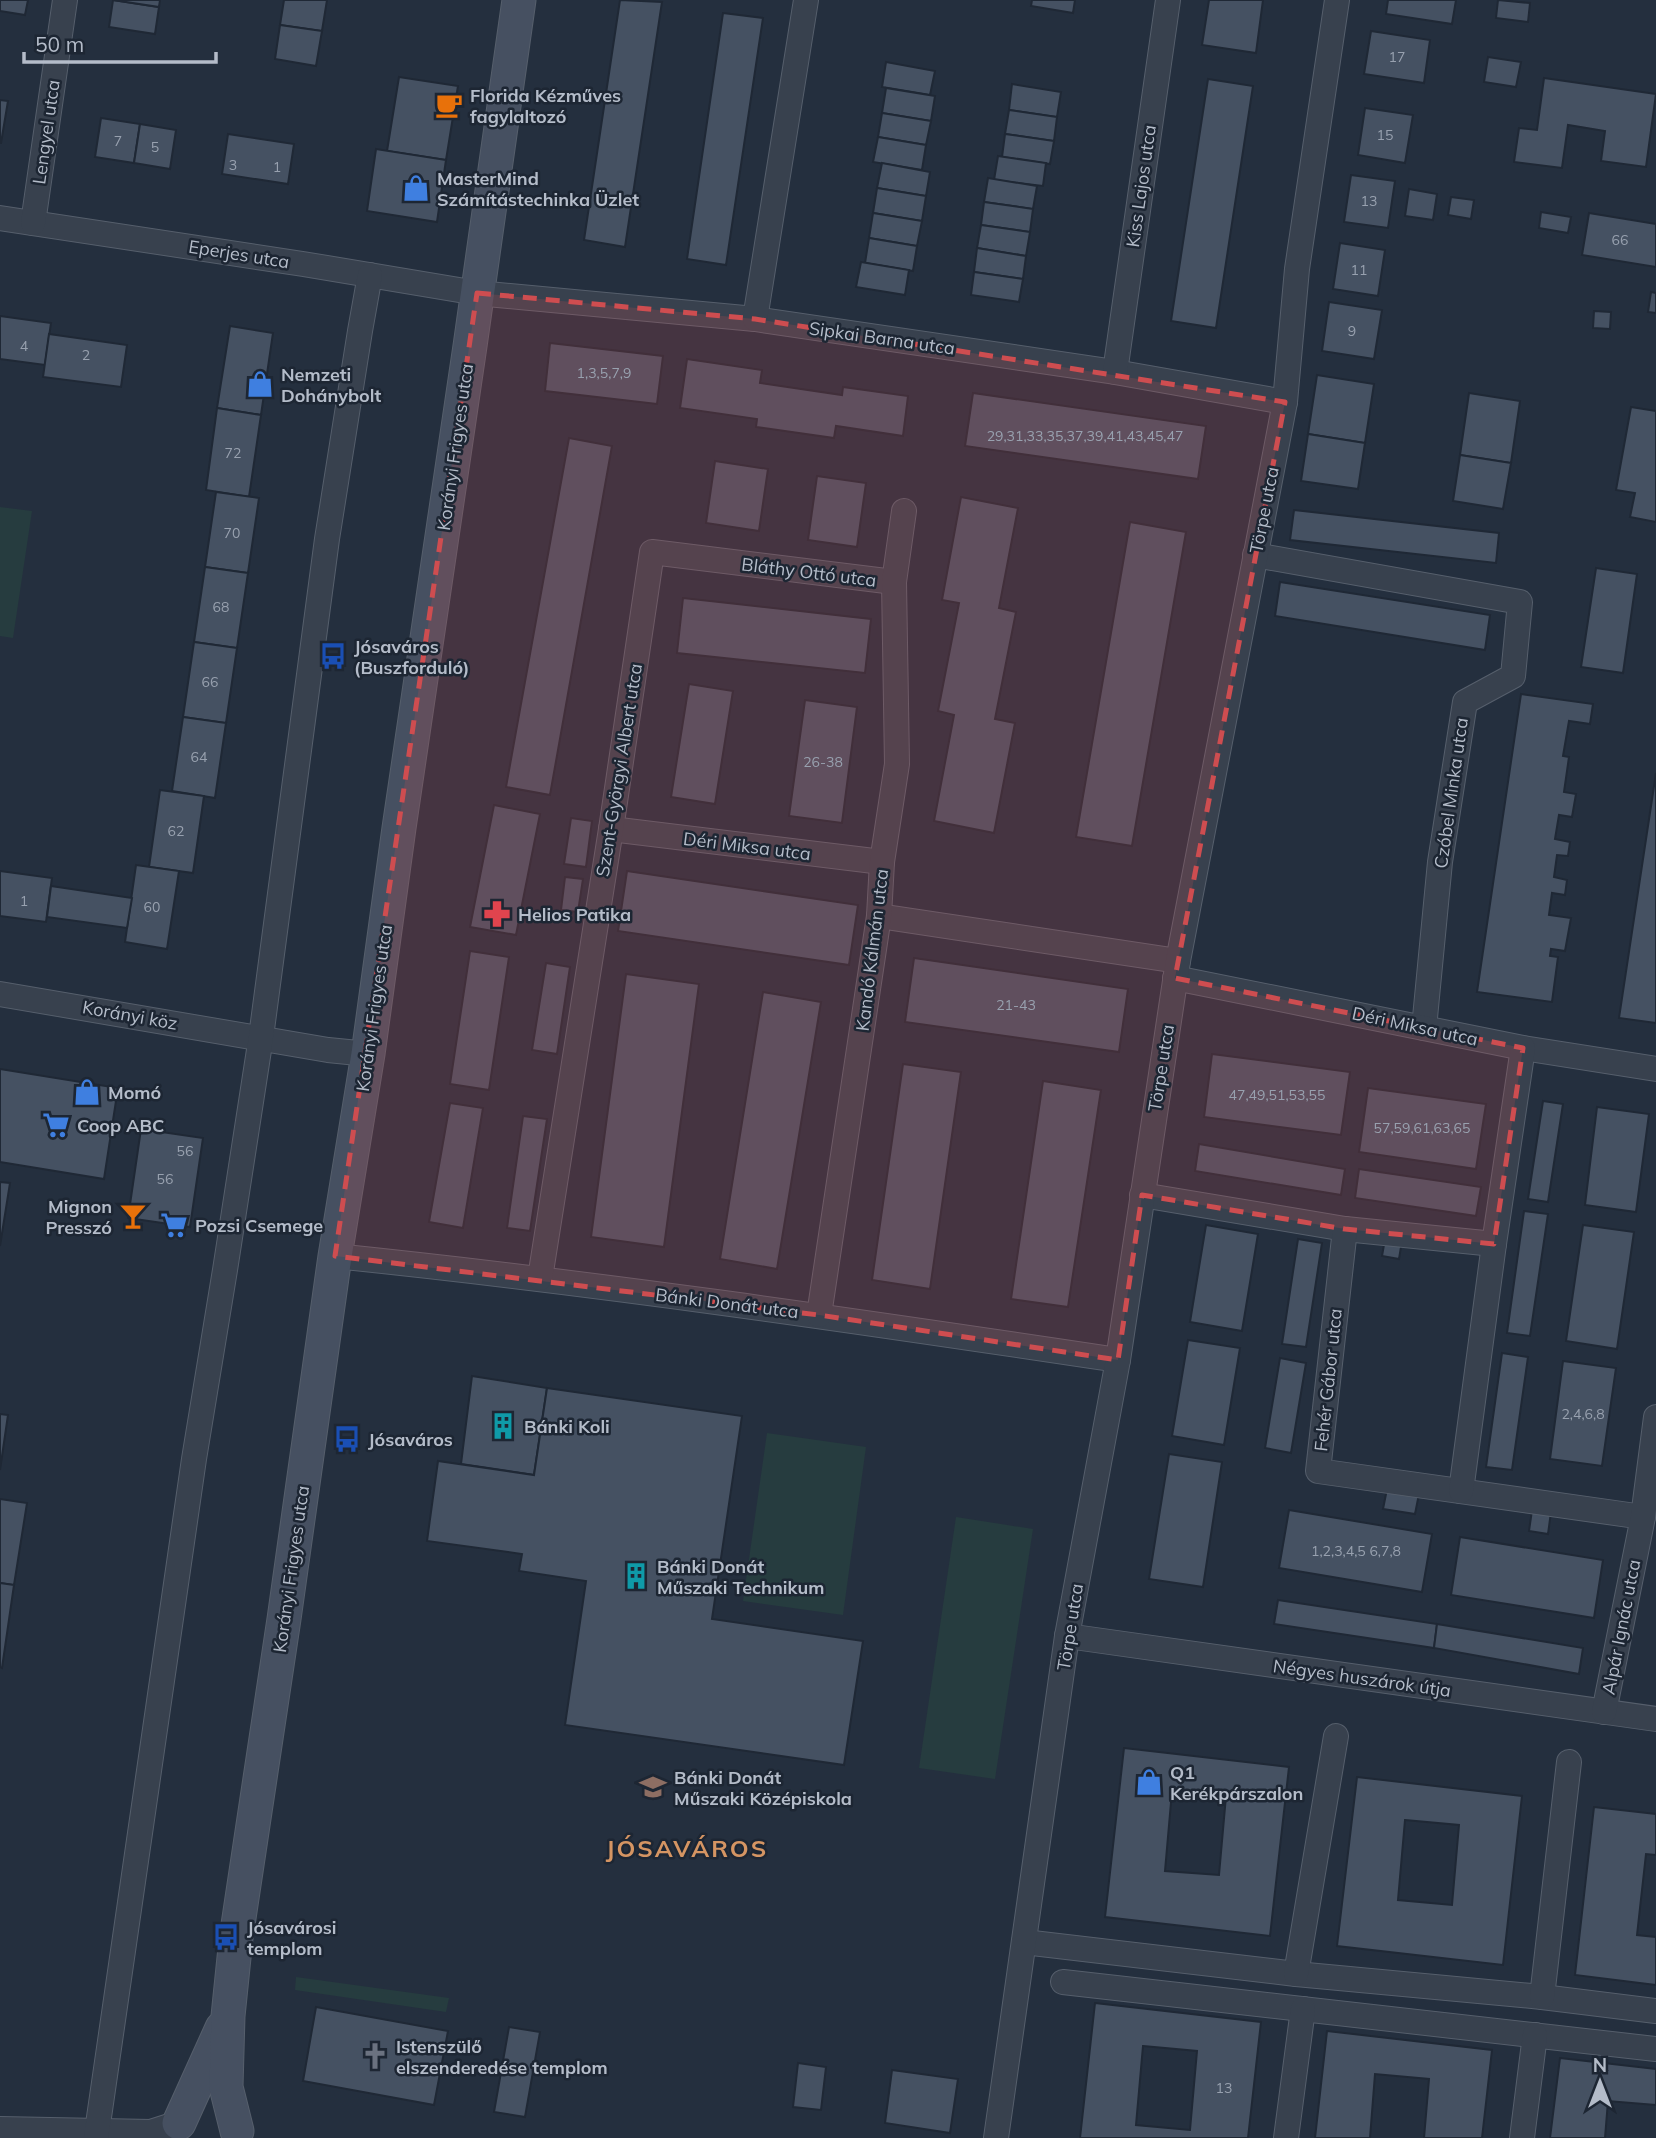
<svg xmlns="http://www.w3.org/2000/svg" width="1656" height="2138" viewBox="0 0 1656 2138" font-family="Mulish,sans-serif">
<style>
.green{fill:#263c3f}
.building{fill:#455162;stroke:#1f2835;stroke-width:2;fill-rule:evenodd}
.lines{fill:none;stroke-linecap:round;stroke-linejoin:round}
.street-casing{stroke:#565f6c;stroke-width:26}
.secondary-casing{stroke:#565f6c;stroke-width:35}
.street{stroke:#38414e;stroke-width:24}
.secondary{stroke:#465061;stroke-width:33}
.marked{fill:#ce4d50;fill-opacity:0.2;stroke:#ce4d50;stroke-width:5;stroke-dasharray:14 9;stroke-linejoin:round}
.labels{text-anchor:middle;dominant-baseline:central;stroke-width:5;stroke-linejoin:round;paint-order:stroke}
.number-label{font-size:14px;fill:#98a1af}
.poi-label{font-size:18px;font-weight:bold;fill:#b4bcc9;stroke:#1d2633;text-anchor:start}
.street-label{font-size:18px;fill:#b4bcc9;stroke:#1d2633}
.district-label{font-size:24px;font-weight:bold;letter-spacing:2px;fill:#d59563;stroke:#1d2633}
</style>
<rect width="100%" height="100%" fill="#242f3e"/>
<!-- green -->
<g class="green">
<polygon points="0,507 32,511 13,638 0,636"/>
<polygon points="767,1433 866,1447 843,1615 743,1601"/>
<polygon points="956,1517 1033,1529 995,1779 919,1768"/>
<polygon points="296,1977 449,1998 446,2012 295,1990"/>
</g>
<!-- building -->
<g class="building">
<polygon points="0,0 28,0 25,15 0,11"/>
<polygon points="113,0 159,7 155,34 109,27"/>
<polygon points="113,0 160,0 159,7"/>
<polygon points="284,0 327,0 322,31 280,25"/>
<polygon points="620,0 662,2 625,247 584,240"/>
<polygon points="1032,0 1075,0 1073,13 1031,6"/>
<polygon points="1209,0 1263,0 1256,53 1202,45"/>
<polygon points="1388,0 1456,0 1452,24 1386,14"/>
<polygon points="1498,0 1530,3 1528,22 1496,18"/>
<polygon points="723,13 763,18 726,265 687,259"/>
<polygon points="280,25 322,31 316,66 275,59"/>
<polygon points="1371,31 1430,40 1424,83 1364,74"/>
<polygon points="1488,57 1521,62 1516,87 1484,82"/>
<polygon points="886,62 935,71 930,95 882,87"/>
<polygon points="399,77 458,86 446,160 387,151"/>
<polygon points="1544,78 1656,94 1646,167 1601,161 1605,131 1568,125 1562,168 1514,162 1519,128 1537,130"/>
<polygon points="1208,79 1253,86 1216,328 1171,321"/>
<polygon points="1012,84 1061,92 1057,117 1009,110"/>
<polygon points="886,88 935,96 931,121 882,113"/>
<polygon points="0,100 8,101 1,143 0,143"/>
<polygon points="1365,108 1413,115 1405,163 1358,155"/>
<polygon points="1009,110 1057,117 1054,141 1005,134"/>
<polygon points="882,113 931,121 926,145 878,137"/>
<polygon points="101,118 140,124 134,163 95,157"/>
<polygon points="140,124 176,130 170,169 134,163"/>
<polygon points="228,134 294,144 288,184 222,174"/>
<polygon points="1005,134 1054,141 1050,164 1002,157"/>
<polygon points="878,137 926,145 922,170 873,162"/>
<polygon points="376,149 446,160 437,222 367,211"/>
<polygon points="998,156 1046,163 1043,186 994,180"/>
<polygon points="882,163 930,172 926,196 877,188"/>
<polygon points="1351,175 1395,181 1388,228 1344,222"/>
<polygon points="988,178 1037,186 1033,209 984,202"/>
<polygon points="877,188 926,196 922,221 873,213"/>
<polygon points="1409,189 1437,194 1433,220 1405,216"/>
<polygon points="1451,197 1474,200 1471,219 1448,215"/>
<polygon points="984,202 1033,209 1030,232 981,225"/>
<polygon points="1541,212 1571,217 1568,233 1539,228"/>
<polygon points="873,213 922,221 917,246 869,238"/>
<polygon points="1589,213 1656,224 1656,267 1582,255"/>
<polygon points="981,225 1030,232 1026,256 977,248"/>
<polygon points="869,238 917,246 913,271 865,263"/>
<polygon points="1340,243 1385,250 1378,296 1333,289"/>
<polygon points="977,248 1026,256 1023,279 974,272"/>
<polygon points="861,262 909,270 905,295 856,287"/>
<polygon points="974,272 1023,279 1019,302 971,295"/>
<polygon points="1651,292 1656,293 1656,313 1648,312"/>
<polygon points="1329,302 1382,310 1374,359 1322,351"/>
<polygon points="1594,311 1611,312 1610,329 1593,328"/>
<polygon points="0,316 51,323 45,365 0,359"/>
<polygon points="230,326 273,333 261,415 217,408"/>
<polygon points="49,334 127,345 121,387 43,377"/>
<polygon points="550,343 663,356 657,404 545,391"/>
<polygon points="687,359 762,370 760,383 842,395 843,387 908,396 903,436 836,426 834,438 756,427 757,419 680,408"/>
<polygon points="1317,375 1374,384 1365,443 1308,434"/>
<polygon points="973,393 1206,426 1198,479 965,446"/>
<polygon points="1469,393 1520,401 1511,463 1460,455"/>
<polygon points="1631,407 1656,411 1656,522 1630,517 1635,493 1616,490"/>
<polygon points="217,408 261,415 249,497 206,490"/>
<polygon points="1308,434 1365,443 1358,489 1301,481"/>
<polygon points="569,438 612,446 550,795 506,787"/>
<polygon points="1460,455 1511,463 1503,509 1453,501"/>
<polygon points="715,461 768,469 759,531 706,523"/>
<polygon points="817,476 866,483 857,547 808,540"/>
<polygon points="216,492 259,498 248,573 205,567"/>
<polygon points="961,497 1018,508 999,608 1016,612 995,719 1015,723 994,833 934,821 954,715 938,711 959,603 942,600"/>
<polygon points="1294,510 1499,533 1496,563 1290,540"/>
<polygon points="1130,522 1186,532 1132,846 1076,837"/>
<polygon points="205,567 248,573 237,648 194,642"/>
<polygon points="1596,568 1637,574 1623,673 1581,667"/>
<polygon points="1280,582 1490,615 1485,650 1275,616"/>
<polygon points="683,598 871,619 865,673 677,653"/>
<polygon points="194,642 237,648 226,723 183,717"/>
<polygon points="689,684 733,691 715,804 671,797"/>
<polygon points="1521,694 1593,704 1590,724 1569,721 1563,756 1569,757 1564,792 1576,794 1572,817 1559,815 1555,839 1570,842 1568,856 1557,855 1554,877 1567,880 1565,895 1552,893 1549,915 1571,918 1565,951 1551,949 1550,956 1558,957 1552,1002 1477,992"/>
<polygon points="805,700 857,707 842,823 789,816"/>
<polygon points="183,717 226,723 215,798 172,791"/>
<polygon points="1656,773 1656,1023 1619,1018"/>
<polygon points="160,790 204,796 193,873 149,867"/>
<polygon points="494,805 540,814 516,935 470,927"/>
<polygon points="571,818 592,821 586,867 564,864"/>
<polygon points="136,865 179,871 167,949 125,942"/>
<polygon points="0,871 52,878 46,922 0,916"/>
<polygon points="627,871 858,905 849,965 618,931"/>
<polygon points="565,877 583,879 578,912 561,910"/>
<polygon points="51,886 132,898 127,928 47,917"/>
<polygon points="470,951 509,957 489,1090 450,1084"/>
<polygon points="914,958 1128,989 1119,1052 905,1022"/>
<polygon points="546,963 570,967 557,1054 532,1050"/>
<polygon points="626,974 699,984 664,1247 591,1237"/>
<polygon points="763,992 821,1002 777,1269 720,1259"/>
<polygon points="1212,1054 1350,1072 1341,1135 1204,1117"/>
<polygon points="903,1064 961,1072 930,1289 872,1280"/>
<polygon points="0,1069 118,1088 104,1179 0,1162"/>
<polygon points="1043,1081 1101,1090 1068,1307 1011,1299"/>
<polygon points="1368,1088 1486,1104 1476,1169 1359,1152"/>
<polygon points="1543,1101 1563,1104 1548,1202 1528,1199"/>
<polygon points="450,1103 483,1108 463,1228 429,1222"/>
<polygon points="1597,1107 1649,1114 1636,1212 1585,1205"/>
<polygon points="523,1116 547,1119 530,1231 507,1228"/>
<polygon points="141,1129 203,1138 190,1227 128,1218"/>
<polygon points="1199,1144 1345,1169 1341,1195 1195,1171"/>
<polygon points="1359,1169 1481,1187 1476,1216 1355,1198"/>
<polygon points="0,1182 10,1183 0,1246"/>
<polygon points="1524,1211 1548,1214 1530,1336 1507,1333"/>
<polygon points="1206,1225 1258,1234 1242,1331 1190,1322"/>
<polygon points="1583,1225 1634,1232 1617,1349 1566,1341"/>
<polygon points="1298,1239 1322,1243 1306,1347 1282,1344"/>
<polygon points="1385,1239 1402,1241 1399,1259 1382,1256"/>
<polygon points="1188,1340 1240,1348 1224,1445 1172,1436"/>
<polygon points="1502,1353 1528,1357 1512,1470 1486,1467"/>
<polygon points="1280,1358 1306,1363 1291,1453 1265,1448"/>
<polygon points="1563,1361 1616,1368 1602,1466 1550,1459"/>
<polygon points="472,1376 547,1388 534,1475 461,1464"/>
<polygon points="547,1388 742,1416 712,1619 863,1641 844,1765 565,1725 586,1581 519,1571 522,1554 427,1541 438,1461 534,1475"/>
<polygon points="0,1414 8,1415 0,1470"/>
<polygon points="1169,1454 1222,1462 1203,1587 1149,1579"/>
<polygon points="1387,1489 1419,1494 1415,1514 1383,1509"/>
<polygon points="0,1499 27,1503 14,1585 0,1583"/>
<polygon points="1289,1510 1432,1534 1422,1592 1279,1568"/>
<polygon points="1532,1510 1551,1512 1548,1534 1529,1531"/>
<polygon points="1460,1537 1603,1560 1594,1618 1451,1595"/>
<polygon points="0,1583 14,1585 2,1668 0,1667"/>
<polygon points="1278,1600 1437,1624 1434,1648 1274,1624"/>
<polygon points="1437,1624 1583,1648 1579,1674 1434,1648"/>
<path d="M1124 1748 1289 1767 1270 1936 1105 1917ZM1172 1791 1226 1796 1219 1875 1165 1871Z"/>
<path d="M1357 1777 1522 1796 1503 1965 1337 1946ZM1405 1820 1459 1825 1452 1905 1398 1900Z"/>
<polygon points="1594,1807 1656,1814 1656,1855 1646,1854 1637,1935 1656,1937 1656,1985 1575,1975"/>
<path d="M1095 2003 1261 2022 1248 2138H1080ZM1143 2046 1197 2051 1190 2130 1136 2125Z"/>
<polygon points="316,2007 448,2031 434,2105 303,2081"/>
<polygon points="509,2027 540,2032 525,2117 494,2112"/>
<polygon points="1327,2031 1492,2050 1482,2138 1424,2138 1429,2079 1375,2074 1370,2138 1315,2138"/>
<polygon points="1560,2058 1656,2069 1656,2105 1608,2101 1605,2138 1550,2138"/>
<polygon points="798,2063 826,2067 821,2110 793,2107"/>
<polygon points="892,2070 958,2079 950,2133 885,2123"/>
</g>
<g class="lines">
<defs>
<g id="street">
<polyline points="0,218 303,264 477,293 755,319 1115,372 1285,402"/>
<polyline points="33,223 65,0"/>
<polyline points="755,319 806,0"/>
<polyline points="1115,372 1168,0"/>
<polyline points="1255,555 1520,602 1513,676 1465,702 1440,862 1424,1028"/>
<polyline points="611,829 882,862"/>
<polyline points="879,916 1178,961"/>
<polyline points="1175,978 1523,1048 1656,1069"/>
<polyline points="0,994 328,1050 368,1054"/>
<polyline points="1142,1195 1345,1229 1494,1244"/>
<polyline points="1345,1229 1318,1471 1643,1517"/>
<path d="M335 1256C597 1283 858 1321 1118 1360"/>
<polyline points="540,1278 611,829 652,552 894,582"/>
<polyline points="819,1315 879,916 882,862 897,764 894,582 904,511"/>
<polyline points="1461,1491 1494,1244 1523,1048"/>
<polyline points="1067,1636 1656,1719"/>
<polyline points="1604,1712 1643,1517 1656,1417"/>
<polyline points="1024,1942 1296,1974 1542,1997 1656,2011"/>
<polyline points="1296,1974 1336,1736"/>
<polyline points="1063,1982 1656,2049"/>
<polyline points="1542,1997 1569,1762"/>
<polyline points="0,2129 151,2132 179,2123"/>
<polyline points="96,2138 194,1459 225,1270 261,1037 327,539 360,331 370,275"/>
<polyline points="996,2138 1067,1636 1118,1360 1178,961 1285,402 1297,269 1337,0"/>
<polyline points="1286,2138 1303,2009"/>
<polyline points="1522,2138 1535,2035"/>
</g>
<g id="secondary">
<polyline points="179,2123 222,2028"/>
<polyline points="237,2131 226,2087 228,2016 236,1938 284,1619 335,1256 368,1054 399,828 470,346 519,0"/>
</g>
</defs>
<!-- street casing -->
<use href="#street" class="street-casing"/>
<!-- secondary casing -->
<use href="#secondary" class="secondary-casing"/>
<!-- street -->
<use href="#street" class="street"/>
<!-- secondary -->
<use href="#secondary" class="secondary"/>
</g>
<!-- marked area -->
<path class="marked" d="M477 293 755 319 1285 402 1175 978 1523 1048 1494 1244 1345 1229 1142 1195 1118 1360 819 1315 335 1256Z"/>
<!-- icons -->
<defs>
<symbol id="cafe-bare" viewBox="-9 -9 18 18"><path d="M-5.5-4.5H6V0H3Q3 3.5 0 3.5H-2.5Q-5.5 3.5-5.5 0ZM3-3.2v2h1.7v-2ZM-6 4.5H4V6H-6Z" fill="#e8710a" stroke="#1d2633" stroke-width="2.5" paint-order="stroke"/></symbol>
<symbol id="shop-bare" viewBox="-9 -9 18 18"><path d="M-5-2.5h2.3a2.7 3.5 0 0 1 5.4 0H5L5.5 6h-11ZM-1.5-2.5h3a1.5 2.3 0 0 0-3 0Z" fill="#3f7fe0" stroke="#1d2633" stroke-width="2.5" paint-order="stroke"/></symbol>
<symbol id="bus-bare" viewBox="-9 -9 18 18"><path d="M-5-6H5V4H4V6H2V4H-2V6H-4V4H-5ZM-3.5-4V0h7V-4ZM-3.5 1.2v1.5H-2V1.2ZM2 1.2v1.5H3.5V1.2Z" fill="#1a4fb4" stroke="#1d2633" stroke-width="2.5" paint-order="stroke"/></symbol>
<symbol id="pharmacy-bare" viewBox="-9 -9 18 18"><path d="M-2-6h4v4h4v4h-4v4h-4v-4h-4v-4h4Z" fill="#e0444e" stroke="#1d2633" stroke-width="2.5" paint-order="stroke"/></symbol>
<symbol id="supermarket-bare" viewBox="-9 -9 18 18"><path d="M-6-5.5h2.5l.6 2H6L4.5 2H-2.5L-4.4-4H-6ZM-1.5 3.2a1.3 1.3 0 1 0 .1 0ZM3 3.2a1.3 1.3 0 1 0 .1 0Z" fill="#3f7fe0" stroke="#1d2633" stroke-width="2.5" paint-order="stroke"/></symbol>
<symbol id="bar-bare" viewBox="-9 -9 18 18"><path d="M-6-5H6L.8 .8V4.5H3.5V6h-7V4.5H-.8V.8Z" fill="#e8710a" stroke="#1d2633" stroke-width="2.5" paint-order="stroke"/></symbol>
<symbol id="building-bare" viewBox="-9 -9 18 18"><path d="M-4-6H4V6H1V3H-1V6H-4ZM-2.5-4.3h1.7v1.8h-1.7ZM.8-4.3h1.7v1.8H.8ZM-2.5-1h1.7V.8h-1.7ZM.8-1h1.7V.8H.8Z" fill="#0f9aa8" stroke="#1d2633" stroke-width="2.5" paint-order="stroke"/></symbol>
<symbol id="school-bare" viewBox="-9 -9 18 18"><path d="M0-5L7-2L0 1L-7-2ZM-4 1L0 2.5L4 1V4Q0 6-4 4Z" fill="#8d6e63" stroke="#1d2633" stroke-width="2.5" paint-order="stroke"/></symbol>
<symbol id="church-bare" viewBox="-9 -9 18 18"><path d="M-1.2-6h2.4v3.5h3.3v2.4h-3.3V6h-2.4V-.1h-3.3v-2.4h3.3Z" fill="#6b7280" stroke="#1d2633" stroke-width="2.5" paint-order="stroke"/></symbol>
</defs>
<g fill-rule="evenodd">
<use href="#cafe-bare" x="430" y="86" width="38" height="38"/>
<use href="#shop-bare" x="397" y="169" width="38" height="38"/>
<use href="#shop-bare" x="241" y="365" width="38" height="38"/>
<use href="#bus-bare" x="314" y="637" width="38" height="38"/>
<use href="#pharmacy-bare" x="478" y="895" width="38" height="38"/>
<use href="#shop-bare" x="68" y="1073" width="38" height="38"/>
<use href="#supermarket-bare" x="37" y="1106" width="38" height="38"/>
<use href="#bar-bare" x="114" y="1197" width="38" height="38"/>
<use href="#supermarket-bare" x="155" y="1206" width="38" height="38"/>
<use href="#building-bare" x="484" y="1407" width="38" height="38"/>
<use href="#bus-bare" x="328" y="1420" width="38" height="38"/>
<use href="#building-bare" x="617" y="1557" width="38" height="38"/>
<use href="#shop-bare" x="1130" y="1763" width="38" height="38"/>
<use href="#school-bare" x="634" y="1768" width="38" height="38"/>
<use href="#bus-bare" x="207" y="1918" width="38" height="38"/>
<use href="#church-bare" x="356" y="2037" width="38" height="38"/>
</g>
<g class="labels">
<!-- number labels -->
<g class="number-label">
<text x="1397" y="57">17</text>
<text x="1385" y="135">15</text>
<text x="118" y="141">7</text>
<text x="155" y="147">5</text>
<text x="233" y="165">3</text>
<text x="277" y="167">1</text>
<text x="1369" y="201">13</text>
<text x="1620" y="240">66</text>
<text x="1359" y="270">11</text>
<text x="1352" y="331">9</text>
<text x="24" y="346">4</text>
<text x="86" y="355">2</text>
<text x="604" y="373">1,3,5,7,9</text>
<text x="1085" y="436">29,31,33,35,37,39,41,43,45,47</text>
<text x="233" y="453">72</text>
<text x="232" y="533">70</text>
<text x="221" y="607">68</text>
<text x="210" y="682">66</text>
<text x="199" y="757">64</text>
<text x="823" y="762">26-38</text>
<text x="176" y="831">62</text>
<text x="24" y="901">1</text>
<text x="152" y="907">60</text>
<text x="1016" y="1005">21-43</text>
<text x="1277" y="1095">47,49,51,53,55</text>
<text x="1422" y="1128">57,59,61,63,65</text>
<text x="185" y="1151">56</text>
<text x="165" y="1179">56</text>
<text x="1583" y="1414">2,4,6,8</text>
<text x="1356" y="1551">1,2,3,4,5 6,7,8</text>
<text x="1224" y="2088">13</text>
</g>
<!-- poi labels -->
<g class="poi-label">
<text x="470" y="95">Florida Kézműves<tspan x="470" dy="21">fagylaltozó</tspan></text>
<text x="437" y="178">MasterMind<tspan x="437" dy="21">Számítástechinka Üzlet</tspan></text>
<text x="281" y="374">Nemzeti<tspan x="281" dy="21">Dohánybolt</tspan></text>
<text x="354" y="646">Jósaváros<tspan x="354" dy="21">(Buszforduló)</tspan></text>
<text x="518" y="914">Helios Patika</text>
<text x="108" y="1092">Momó</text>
<text x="77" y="1125">Coop ABC</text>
<text x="112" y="1206" text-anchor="end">Mignon<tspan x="112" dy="21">Presszó</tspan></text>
<text x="195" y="1225">Pozsi Csemege</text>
<text x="524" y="1426">Bánki Koli</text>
<text x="368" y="1439">Jósaváros</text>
<text x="657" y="1566">Bánki Donát<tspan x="657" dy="21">Műszaki Technikum</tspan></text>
<text x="1170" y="1772">Q1<tspan x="1170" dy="21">Kerékpárszalon</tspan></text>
<text x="674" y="1777">Bánki Donát<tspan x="674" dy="21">Műszaki Középiskola</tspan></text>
<text x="247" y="1927">Jósavárosi<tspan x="247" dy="21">templom</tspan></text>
<text x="396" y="2046">Istenszülő<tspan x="396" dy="21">elszenderedése templom</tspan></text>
</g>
<!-- street labels -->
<g class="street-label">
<text transform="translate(46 132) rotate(-82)">Lengyel utca</text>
<text transform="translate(1141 186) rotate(-82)">Kiss Lajos utca</text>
<text transform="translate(239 254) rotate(9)">Eperjes utca</text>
<text transform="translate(882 338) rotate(8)">Sipkai Barna utca</text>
<text transform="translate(455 447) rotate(-82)">Korányi Frigyes utca</text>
<text transform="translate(1264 510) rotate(-79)">Törpe utca</text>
<text transform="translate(809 572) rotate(7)">Bláthy Ottó utca</text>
<text transform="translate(619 770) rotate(-81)">Szent-Györgyi Albert utca</text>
<text transform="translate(1451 793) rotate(-82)">Czóbel Minka utca</text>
<text transform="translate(747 846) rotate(7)">Déri Miksa utca</text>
<text transform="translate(872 950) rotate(-83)">Kandó Kálmán utca</text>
<text transform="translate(374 1008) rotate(-82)">Korányi Frigyes utca</text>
<text transform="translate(130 1015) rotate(10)">Korányi köz</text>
<text transform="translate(1415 1026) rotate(12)">Déri Miksa utca</text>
<text transform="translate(1161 1068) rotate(-81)">Törpe utca</text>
<text transform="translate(727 1303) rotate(7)">Bánki Donát utca</text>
<text transform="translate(1328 1380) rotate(-84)">Fehér Gábor utca</text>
<text transform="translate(291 1569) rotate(-82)">Korányi Frigyes utca</text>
<text transform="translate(1070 1627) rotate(-81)">Törpe utca</text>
<text transform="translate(1621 1627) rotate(-79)">Alpár Ignác utca</text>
<text transform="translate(1362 1678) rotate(8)">Négyes huszárok útja</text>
</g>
<!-- district labels -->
<g class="district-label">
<text x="687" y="1848">JÓSAVÁROS</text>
</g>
</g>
<!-- north arrow -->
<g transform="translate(1600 2082)" stroke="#1d2633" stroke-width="5" paint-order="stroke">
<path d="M0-5L12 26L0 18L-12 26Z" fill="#b4bcc9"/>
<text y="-10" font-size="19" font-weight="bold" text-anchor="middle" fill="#b4bcc9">N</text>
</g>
<!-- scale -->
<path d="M24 52v10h192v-10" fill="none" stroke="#b4bcc9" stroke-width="3.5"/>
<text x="35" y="52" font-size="21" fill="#b4bcc9" stroke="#1d2633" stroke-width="5" paint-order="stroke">50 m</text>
</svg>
